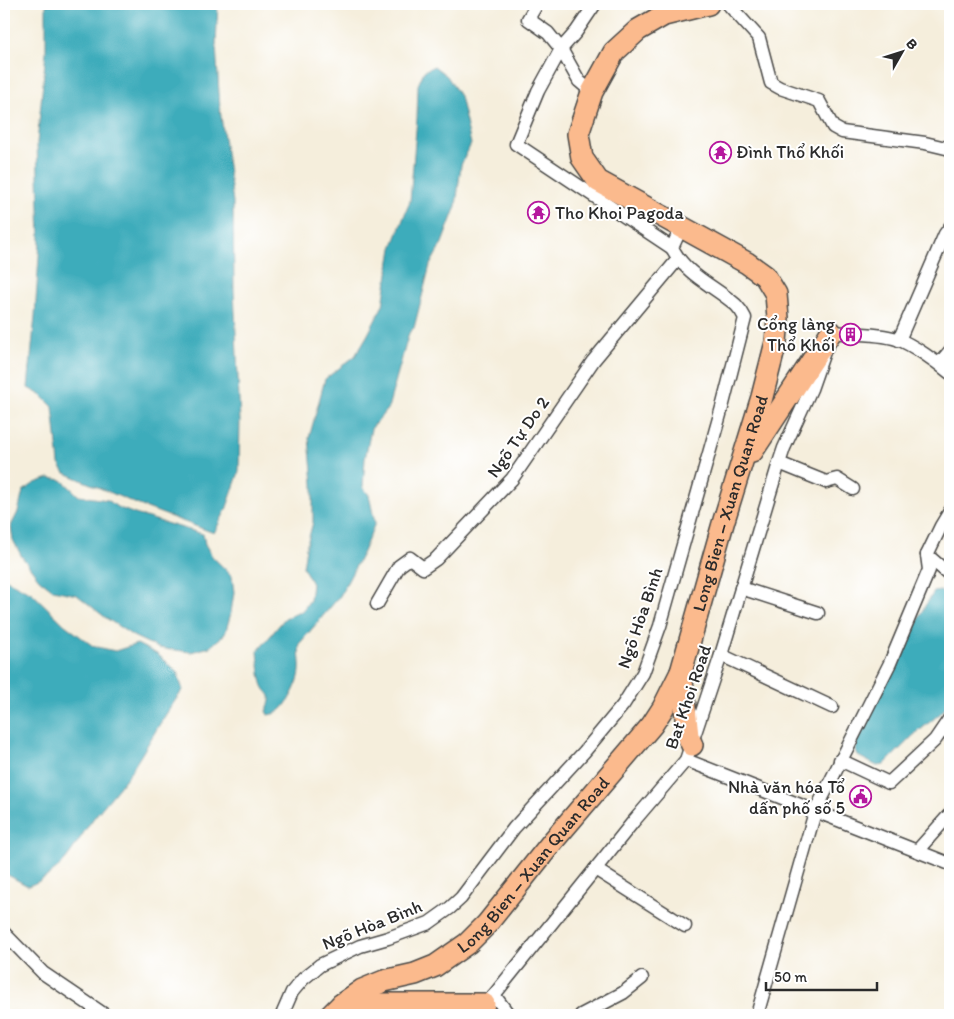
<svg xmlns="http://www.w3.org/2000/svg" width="954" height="1019" viewBox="0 0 954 1019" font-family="Itim,sans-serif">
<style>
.water{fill:#3eacbb;stroke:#346c73}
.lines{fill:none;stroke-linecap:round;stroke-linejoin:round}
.street-casing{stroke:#494846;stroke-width:15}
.primary-casing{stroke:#494846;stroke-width:24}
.street{stroke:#fff;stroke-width:12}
.primary{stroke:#fbba8d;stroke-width:21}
.labels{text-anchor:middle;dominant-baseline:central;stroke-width:4;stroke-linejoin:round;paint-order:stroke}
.poi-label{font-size:18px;fill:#2b2b2b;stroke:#fff;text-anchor:start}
.street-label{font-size:18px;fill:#2b2b2b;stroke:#fff}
</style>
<rect width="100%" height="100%" fill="#fff"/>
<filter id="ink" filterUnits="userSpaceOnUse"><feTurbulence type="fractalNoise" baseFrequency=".02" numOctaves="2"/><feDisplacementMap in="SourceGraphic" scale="10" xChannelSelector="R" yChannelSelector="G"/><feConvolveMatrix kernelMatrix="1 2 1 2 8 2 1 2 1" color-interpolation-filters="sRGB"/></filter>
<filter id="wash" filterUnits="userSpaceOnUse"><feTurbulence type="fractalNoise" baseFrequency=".0096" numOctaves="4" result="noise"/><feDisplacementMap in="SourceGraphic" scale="20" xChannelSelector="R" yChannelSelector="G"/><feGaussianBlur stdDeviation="1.12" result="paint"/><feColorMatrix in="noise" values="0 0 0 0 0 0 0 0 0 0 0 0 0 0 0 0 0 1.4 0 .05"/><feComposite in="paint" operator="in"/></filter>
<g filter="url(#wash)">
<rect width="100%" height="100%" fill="#f5eedc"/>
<!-- water -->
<g class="water">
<polygon points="46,4 218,4 216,45 220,109 233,202 234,290 240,421 239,472 226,510 214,533 139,505 65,473 59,464 53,407 41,395 28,388 35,316 40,241 37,143 46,52"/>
<path d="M434 66 447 76 460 96 471 144 461 165 456 206 442 243 430 265 414 328 409 333 388 408 371 429 365 459 363 487 369 495 375 523 363 552 340 596 300 643C298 653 301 661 300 671 300 680 289 702 282 709 278 713 273 714 268 715L266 711C276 691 266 697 262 683 259 673 259 661 258 651L285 618 302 611 310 600 312 584 303 567 306 548 313 522V484L309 438 325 379 355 356 367 336 383 305 392 248 410 201 417 118 418 85 424 71Z"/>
<polygon points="49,478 62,480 79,496 108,500 117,507 135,514 203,534 205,544 212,556 232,576 234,592 231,613 225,634 210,647 191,652 158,648 133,636 106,618 77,595 53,590 39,579 22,557 13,540 11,526 18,512 23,491 35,483"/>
<path d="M7 580 32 593 65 625 93 646 115 651 137 644 157 654 177 672 183 690C162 717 147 748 127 777 117 791 104 805 93 819 72 848 64 873 28 886L4 873V581Z"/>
<polygon points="940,591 950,596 950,701 941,713 914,735 884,765 877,766 858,756 855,750 856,742 925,606 934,592"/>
</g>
</g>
<g filter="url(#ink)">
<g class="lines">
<defs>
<g id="street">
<polyline points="537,4 528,19 548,33 561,49 579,81 592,92"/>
<polyline points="595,4 576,32 561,49 538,91 516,144 672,248"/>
<polyline points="728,4 759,38 771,83 780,88 819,101 833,127 842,132 925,143 950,149"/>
<polyline points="899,340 945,234 950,227"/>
<polyline points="939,364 950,351"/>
<polyline points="779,463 826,482 837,479 853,489"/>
<polyline points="927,555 950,575"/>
<polyline points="741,588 818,613"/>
<polyline points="377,604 399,566 410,558 423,568 436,559 512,479 593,361 678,259"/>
<polyline points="721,655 832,707"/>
<polyline points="686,760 950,864"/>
<polyline points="840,760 889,783 935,740 950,718"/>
<polyline points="917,851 950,814"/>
<polyline points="595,869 685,926"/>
<polyline points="4,933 43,973 105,1015"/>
<polyline points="494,995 509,1015"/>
<path d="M282 1015 292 992 303 979 320 965 360 946 388 938 429 923 450 908 461 898 514 828 584 752 623 705 643 673 660 626 723 404 745 318 741 311 736 305C713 285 687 276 672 248L681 228"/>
<path d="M473 1015 494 995 633 822 686 760 721 655 779 463 784 448 811 389 831 332C852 334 877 333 897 339 912 344 938 363 950 373"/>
<polyline points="581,1015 623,993 642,978"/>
<polyline points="757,1015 815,812 890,663 929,570 927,555 941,526 950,511"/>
</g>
<g id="primary">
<polyline points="752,452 831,332"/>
<polyline points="681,672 688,736 692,745"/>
<polyline points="342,1004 484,1004"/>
<path id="s1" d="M331 1015 342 1004 362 990 384 981 415 974 435 966 468 943 487 924 553 841 652 725 663 708 681 672 724 520 762 397 776 342 778 318 776 294 765 276 747 263 598 181 582 158 578 134 592 92 614 52 638 30 664 15 708 4"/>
</g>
</defs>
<!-- street casing -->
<use href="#street" class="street-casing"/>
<!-- primary casing -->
<use href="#primary" class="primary-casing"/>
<!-- street -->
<use href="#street" class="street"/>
<!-- primary -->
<use href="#primary" class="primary"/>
</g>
</g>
<!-- icons -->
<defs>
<symbol id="temple-ring" viewBox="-11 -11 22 22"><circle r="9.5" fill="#fff" stroke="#b5179e" stroke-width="1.5"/><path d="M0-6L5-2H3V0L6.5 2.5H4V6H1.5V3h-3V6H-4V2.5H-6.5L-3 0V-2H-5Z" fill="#b5179e"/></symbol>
<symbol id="building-ring" viewBox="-11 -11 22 22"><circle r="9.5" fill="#fff" stroke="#b5179e" stroke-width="1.5"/><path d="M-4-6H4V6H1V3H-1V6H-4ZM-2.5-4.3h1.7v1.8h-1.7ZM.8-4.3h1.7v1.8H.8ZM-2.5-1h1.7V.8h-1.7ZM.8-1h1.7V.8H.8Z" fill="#b5179e"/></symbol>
<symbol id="civic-ring" viewBox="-11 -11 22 22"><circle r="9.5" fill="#fff" stroke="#b5179e" stroke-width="1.5"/><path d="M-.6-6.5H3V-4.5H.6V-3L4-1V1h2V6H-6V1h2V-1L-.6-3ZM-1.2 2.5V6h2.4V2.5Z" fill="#b5179e"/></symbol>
</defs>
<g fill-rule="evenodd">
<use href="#temple-ring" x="708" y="140" width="25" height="25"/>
<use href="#temple-ring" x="526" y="200" width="25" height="25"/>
<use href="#building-ring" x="838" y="322" width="25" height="25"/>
<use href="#civic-ring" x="848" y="784" width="25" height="25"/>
</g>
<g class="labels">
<!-- poi labels -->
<g class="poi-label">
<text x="736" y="152">Đình Thổ Khối</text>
<text x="555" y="213">Tho Khoi Pagoda</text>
<text x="835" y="324" text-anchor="end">Cổng làng<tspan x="835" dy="21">Thổ Khối</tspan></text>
<text x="845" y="787" text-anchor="end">Nhà văn hóa Tổ<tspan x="845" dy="21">dấn phố số 5</tspan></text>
</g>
<!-- street labels -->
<g class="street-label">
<text transform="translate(518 437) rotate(-55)">Ngõ Tự Do 2</text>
<text stroke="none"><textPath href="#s1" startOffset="679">Long Bien – Xuan Quan Road</textPath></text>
<text transform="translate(640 618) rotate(-71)">Ngõ Hòa Bình</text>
<text transform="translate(688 697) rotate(-71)">Bat Khoi Road</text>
<text stroke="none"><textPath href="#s1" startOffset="259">Long Bien – Xuan Quan Road</textPath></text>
<text transform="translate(372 925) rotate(-22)">Ngõ Hòa Bình</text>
</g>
</g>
<!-- margin -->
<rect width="954" height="1019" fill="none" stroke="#fff" stroke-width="20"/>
<!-- north arrow -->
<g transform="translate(902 52) rotate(51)" stroke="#ffffff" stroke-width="4" paint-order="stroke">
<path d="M0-4L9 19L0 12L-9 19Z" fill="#2b2b2b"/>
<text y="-8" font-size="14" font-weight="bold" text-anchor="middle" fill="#2b2b2b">B</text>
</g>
<!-- scale -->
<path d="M766 982v8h111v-8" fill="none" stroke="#2b2b2b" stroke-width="2.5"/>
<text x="774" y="982" font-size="15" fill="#2b2b2b" stroke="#ffffff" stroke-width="4" paint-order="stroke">50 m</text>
</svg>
